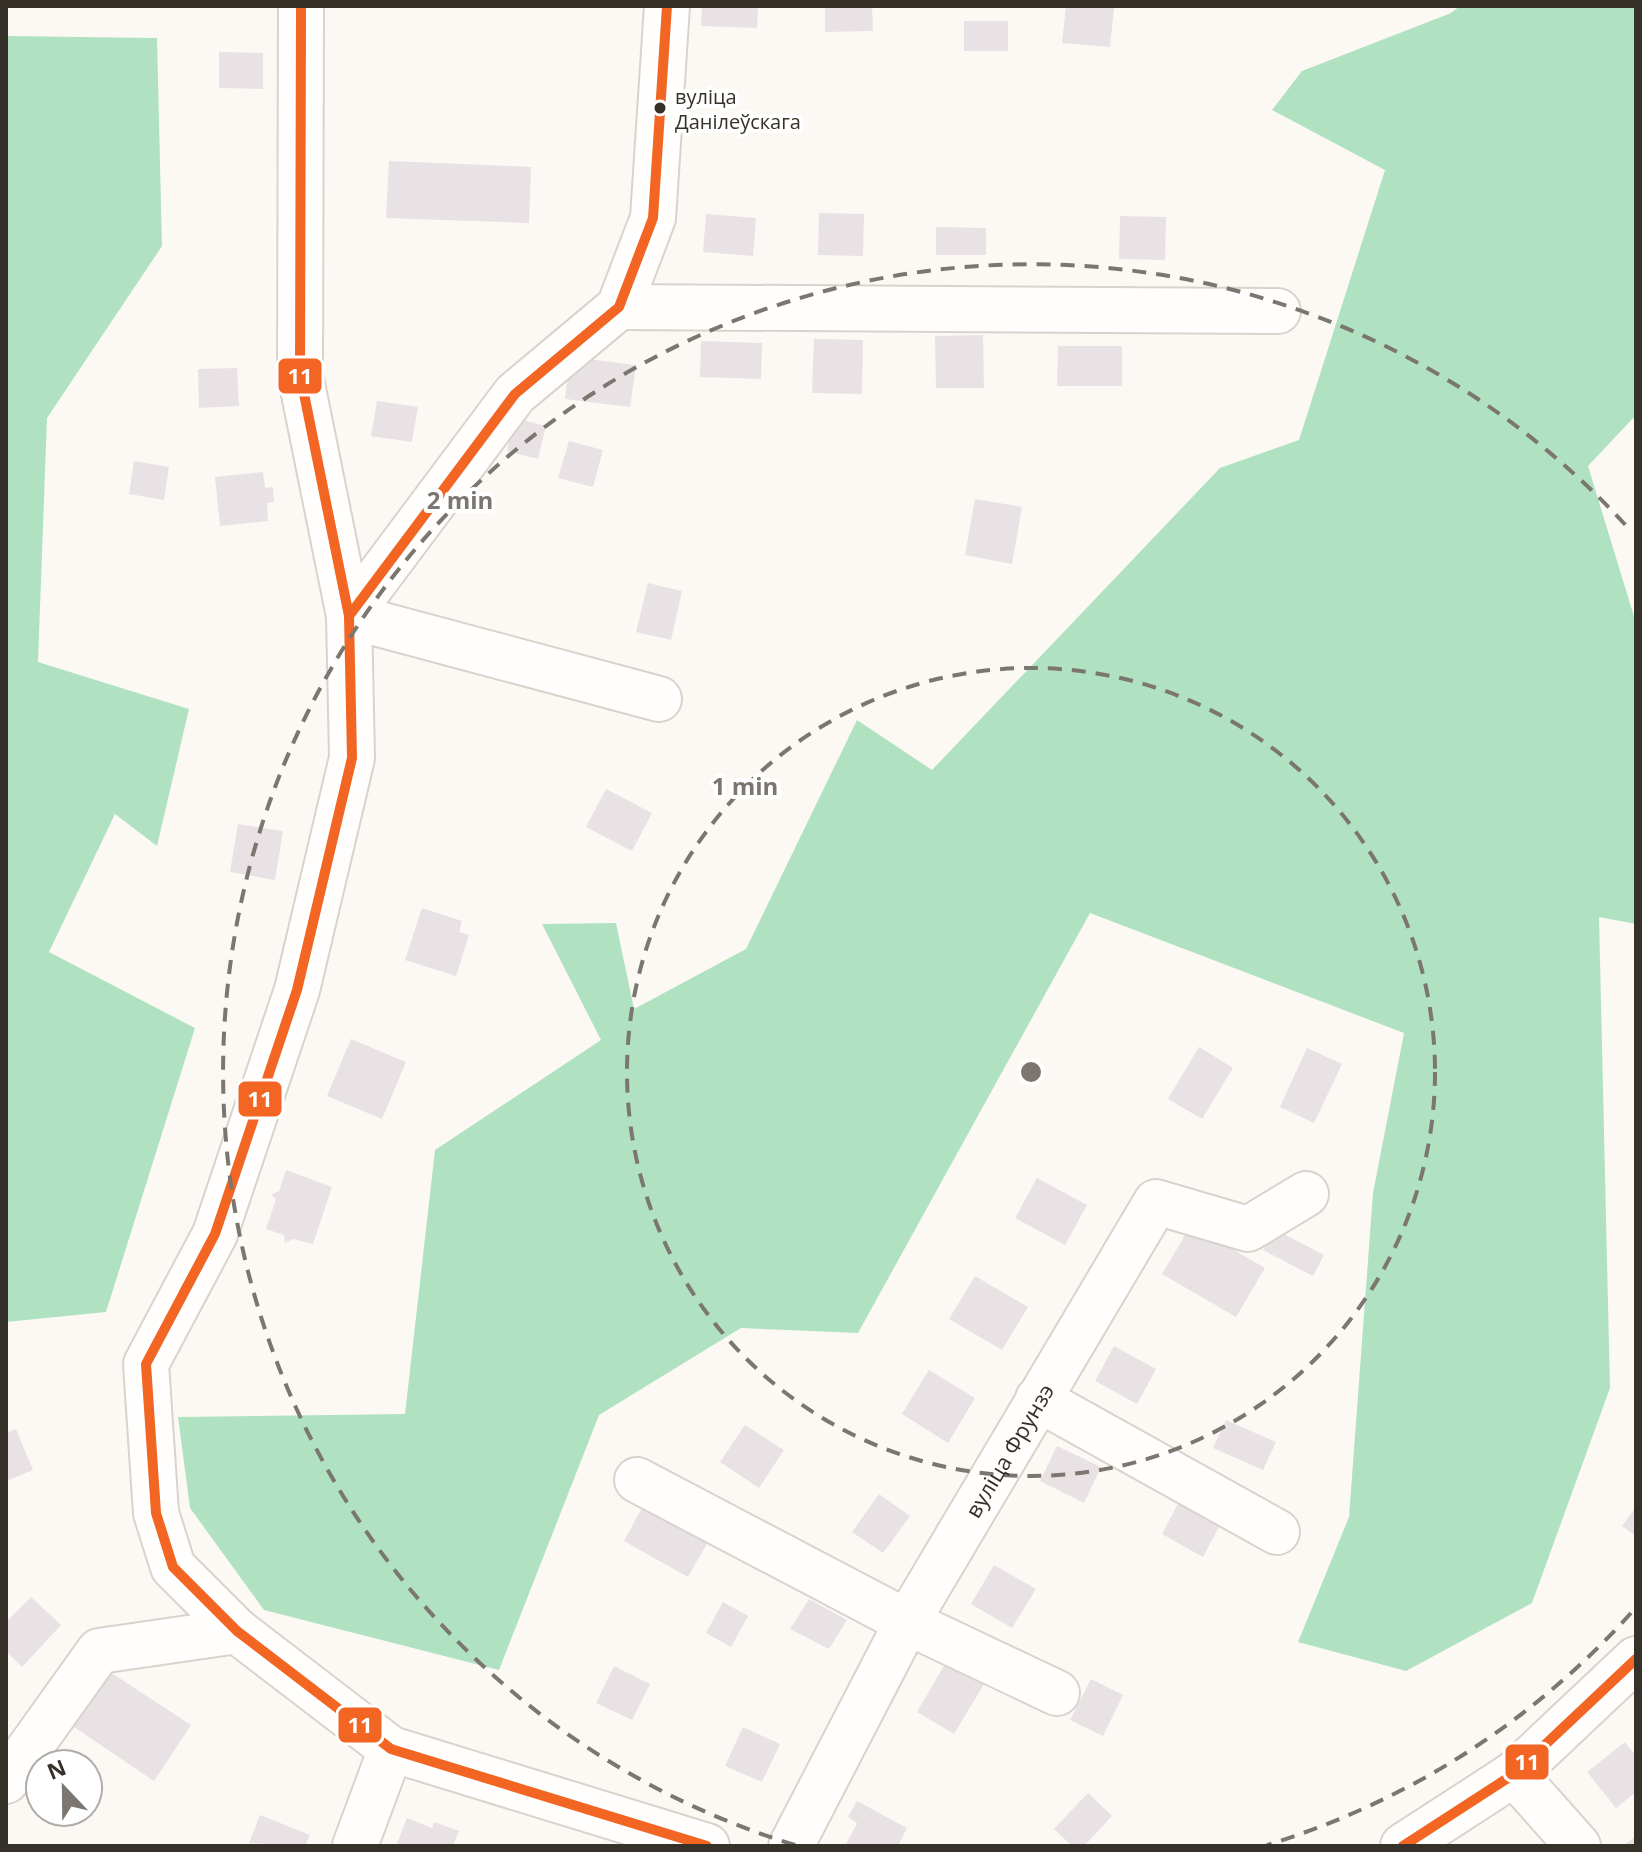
<svg xmlns="http://www.w3.org/2000/svg" width="1642" height="1852" viewBox="0 0 1642 1852" font-family="'Open Sans',sans-serif">
<style>
.forest{fill:#b0e2c2}
.building{fill:#e8e2e4}
.lines{fill:none;stroke-linecap:round;stroke-linejoin:round}
.minor-casing{stroke:#d8d4cd;stroke-width:48}
.minor{stroke:#fffefd;stroke-width:44}
.bus-1-casing{stroke:#fff;stroke-width:16}
.bus-1{stroke:#f26522;stroke-width:10}
.ring{fill:none;stroke:#7b7770;stroke-width:4;stroke-dasharray:14 10}
.bus-dot{fill:#363129;stroke:#fff;stroke-width:3}
.labels{text-anchor:middle;dominant-baseline:central;stroke-width:8;stroke-linejoin:round;paint-order:stroke}
.bus-label{font-size:20px;fill:#363129;stroke:#fff;text-anchor:start}
.street-label{font-size:22px;fill:#363129;stroke:#fff}
.centre{fill:#7b7770;stroke:#fff;stroke-width:4}
.ring-label{font-size:24px;text-anchor:middle;font-weight:bold;fill:#7b7770;stroke:#fff;stroke-width:8;stroke-linejoin:round;paint-order:stroke}
.line-badge{stroke:#fff;stroke-width:3}
.badge-label{font-size:22px;text-anchor:middle;font-weight:bold;fill:#fff}
</style>
<rect width="100%" height="100%" fill="#fcf9f4"/>
<!-- forest -->
<g class="forest">
<polygon points="1460,6 1636,6 1636,415 1588,466 1636,623 1636,924 1599,917 1610,1388 1532,1603 1406,1671 1298,1642 1349,1517 1373,1193 1404,1033 1090,913 858,1333 741,1328 599,1415 499,1670 264,1610 190,1508 178,1417 405,1414 435,1150 601,1040 542,924 616,923 634,1009 746,949 857,720 932,770 1220,468 1299,440 1385,170 1272,110 1302,71 1451,13"/>
<polygon points="6,36 157,38 162,246 47,418 38,662 189,709 157,846 115,814 49,952 195,1028 106,1312 6,1322"/>
</g>
<!-- building -->
<g class="building">
<polygon points="702,6 758,6 757,28 701,26"/>
<polygon points="825,6 872,6 873,31 825,32"/>
<polygon points="1066,6 1114,8 1110,47 1062,43"/>
<rect x="964" y="21" width="44" height="30"/>
<polygon points="219,52 263,53 263,89 219,88"/>
<polygon points="389,161 531,167 529,223 386,218"/>
<polygon points="819,213 864,214 863,256 818,255"/>
<polygon points="706,214 756,218 753,256 703,252"/>
<polygon points="1120,216 1166,217 1165,260 1119,259"/>
<polygon points="936,227 986,228 986,255 936,255"/>
<polygon points="983,335 984,388 936,388 935,336"/>
<polygon points="814,339 863,340 862,394 812,393"/>
<polygon points="701,341 762,343 761,379 700,377"/>
<polygon points="1058,346 1122,346 1122,386 1057,386"/>
<polygon points="570,357 636,365 630,407 565,399"/>
<polygon points="237,368 239,406 199,408 198,369"/>
<polygon points="377,401 418,407 412,442 371,436"/>
<polygon points="515,418 546,426 538,459 507,451"/>
<polygon points="569,441 603,450 593,487 558,478"/>
<polygon points="134,461 169,467 164,500 129,494"/>
<polygon points="263,472 265,488 273,487 274,502 267,503 268,521 220,526 215,477"/>
<polygon points="975,499 1022,507 1012,564 965,555"/>
<polygon points="648,583 682,591 671,640 636,632"/>
<polygon points="606,789 652,813 632,851 586,827"/>
<polygon points="238,824 283,831 275,880 230,872"/>
<polygon points="422,908 462,921 459,932 469,935 456,976 405,960"/>
<polygon points="351,1039 406,1062 382,1119 327,1096"/>
<polygon points="1199,1047 1233,1068 1202,1119 1168,1099"/>
<polygon points="1307,1048 1342,1064 1314,1123 1280,1107"/>
<polygon points="286,1170 332,1187 313,1244 293,1239 285,1243 284,1235 266,1229 276,1199 271,1195 279,1191"/>
<polygon points="1037,1178 1087,1205 1065,1245 1015,1218"/>
<polygon points="1191,1225 1265,1268 1236,1317 1162,1274"/>
<polygon points="1274,1229 1324,1255 1313,1276 1263,1250"/>
<polygon points="975,1276 1028,1307 1002,1350 949,1319"/>
<polygon points="1114,1346 1156,1369 1137,1404 1095,1381"/>
<polygon points="929,1370 975,1398 948,1443 902,1414"/>
<polygon points="1226,1420 1276,1442 1263,1470 1213,1448"/>
<polygon points="745,1425 784,1450 759,1488 720,1462"/>
<polygon points="16,1429 33,1470 6,1481 6,1433"/>
<polygon points="1057,1446 1101,1467 1084,1503 1040,1481"/>
<polygon points="879,1494 910,1516 883,1553 852,1532"/>
<polygon points="1180,1500 1221,1523 1203,1557 1162,1534"/>
<polygon points="644,1504 709,1540 688,1577 624,1541"/>
<polygon points="1636,1507 1636,1536 1622,1526"/>
<polygon points="994,1565 1036,1589 1012,1628 971,1604"/>
<polygon points="31,1597 61,1625 22,1667 6,1651 6,1622"/>
<polygon points="809,1599 847,1620 829,1649 790,1629"/>
<polygon points="723,1602 748,1616 731,1647 706,1633"/>
<polygon points="949,1657 987,1679 954,1734 917,1712"/>
<polygon points="614,1666 650,1684 632,1720 596,1703"/>
<polygon points="110,1672 191,1725 154,1781 74,1727"/>
<polygon points="1091,1679 1123,1695 1103,1736 1070,1720"/>
<polygon points="743,1727 780,1744 762,1782 725,1766"/>
<polygon points="1625,1742 1636,1756 1636,1792 1616,1808 1587,1772"/>
<polygon points="1088,1793 1112,1816 1084,1846 1072,1846 1054,1829"/>
<polygon points="857,1801 907,1828 898,1846 845,1846 857,1823 848,1817"/>
<polygon points="260,1815 310,1835 305,1846 249,1843"/>
<polygon points="407,1818 432,1828 434,1822 459,1831 453,1846 396,1846"/>
<polygon points="1636,1836 1636,1846 1623,1846"/>
</g>
<g class="lines">
<defs>
<g id="minor">
<polyline points="301,6 300,374 349,616 352,758 297,990 215,1234 146,1364 156,1513 173,1567 237,1631 391,1749 707,1846"/>
<polyline points="619,307 1278,311"/>
<polyline points="659,699 349,616 515,394 619,307 653,218 667,6"/>
<polyline points="1038,1399 1277,1532"/>
<polyline points="637,1480 907,1622 1057,1693"/>
<polyline points="1514,1774 1578,1846"/>
<polyline points="6,1781 99,1651 237,1631"/>
<polyline points="355,1846 391,1749"/>
<path id="s1" d="M791 1846 907 1622 1156 1202 1248 1229 1306 1194"/>
<polyline points="1403,1846 1514,1774 1636,1659"/>
</g>
</defs>
<!-- minor casing -->
<use href="#minor" class="minor-casing"/>
<!-- minor -->
<use href="#minor" class="minor"/>
<defs>
<g id="bus-1">
<polyline points="301,6 300,374 349,616 352,758 297,990 215,1234 146,1364 156,1513 173,1567 237,1631 391,1749 707,1846"/>
<polyline points="349,616 515,394 619,307 653,218 667,6"/>
<polyline points="1403,1846 1514,1774 1636,1659"/>
</g>
</defs>
<!-- bus-1 casing -->
<use href="#bus-1" class="bus-1-casing"/>
<!-- bus-1 -->
<use href="#bus-1" class="bus-1"/>
</g>
<!-- distance rings -->
<g class="ring">
<circle cx="1031" cy="1072" r="404"/>
<path d="M1631 1613A808 808 0 0 1 1267 1845M795 1845A808 808 0 1 1 1631 531"/>
</g>
<!-- markers -->
<circle class="bus-dot" cx="660" cy="108" r="7"/>
<g class="labels">
<!-- bus labels -->
<g class="bus-label">
<text x="675" y="96">вуліца<tspan x="675" dy="25">Данілеўскага</tspan></text>
</g>
<!-- street labels -->
<g class="street-label">
<text stroke="none"><textPath href="#s1" startOffset="452">вуліца Фрунзэ</textPath></text>
</g>
</g>
<circle cx="1031" cy="1072" r="12" class="centre"/>
<g class="ring-label">
<text x="460" y="509">2 min</text>
<text x="745" y="795">1 min</text>
</g>
<g class="line-badge">
<rect x="277" y="357" width="46" height="38" rx="8" fill="#f26522"/>
<rect x="237" y="1080" width="46" height="38" rx="8" fill="#f26522"/>
<rect x="337" y="1706" width="46" height="38" rx="8" fill="#f26522"/>
<rect x="1504" y="1743" width="46" height="38" rx="8" fill="#f26522"/>
</g>
<g class="badge-label">
<text x="300" y="384">11</text>
<text x="260" y="1107">11</text>
<text x="360" y="1733">11</text>
<text x="1527" y="1770">11</text>
</g>
<!-- border -->
<rect width="1642" height="1852" fill="none" stroke="#363129" stroke-width="16"/>
<!-- north arrow -->
<g transform="translate(64 1788) rotate(338)"><circle r="38" fill="#ffffff" stroke="#afada9" stroke-width="2"/>
<path d="M0-6L14 30L0 20L-14 30Z" fill="#7b7770"/>
<text y="-12" font-size="22" font-weight="bold" text-anchor="middle" fill="#363129">N</text>
</g>
</svg>
